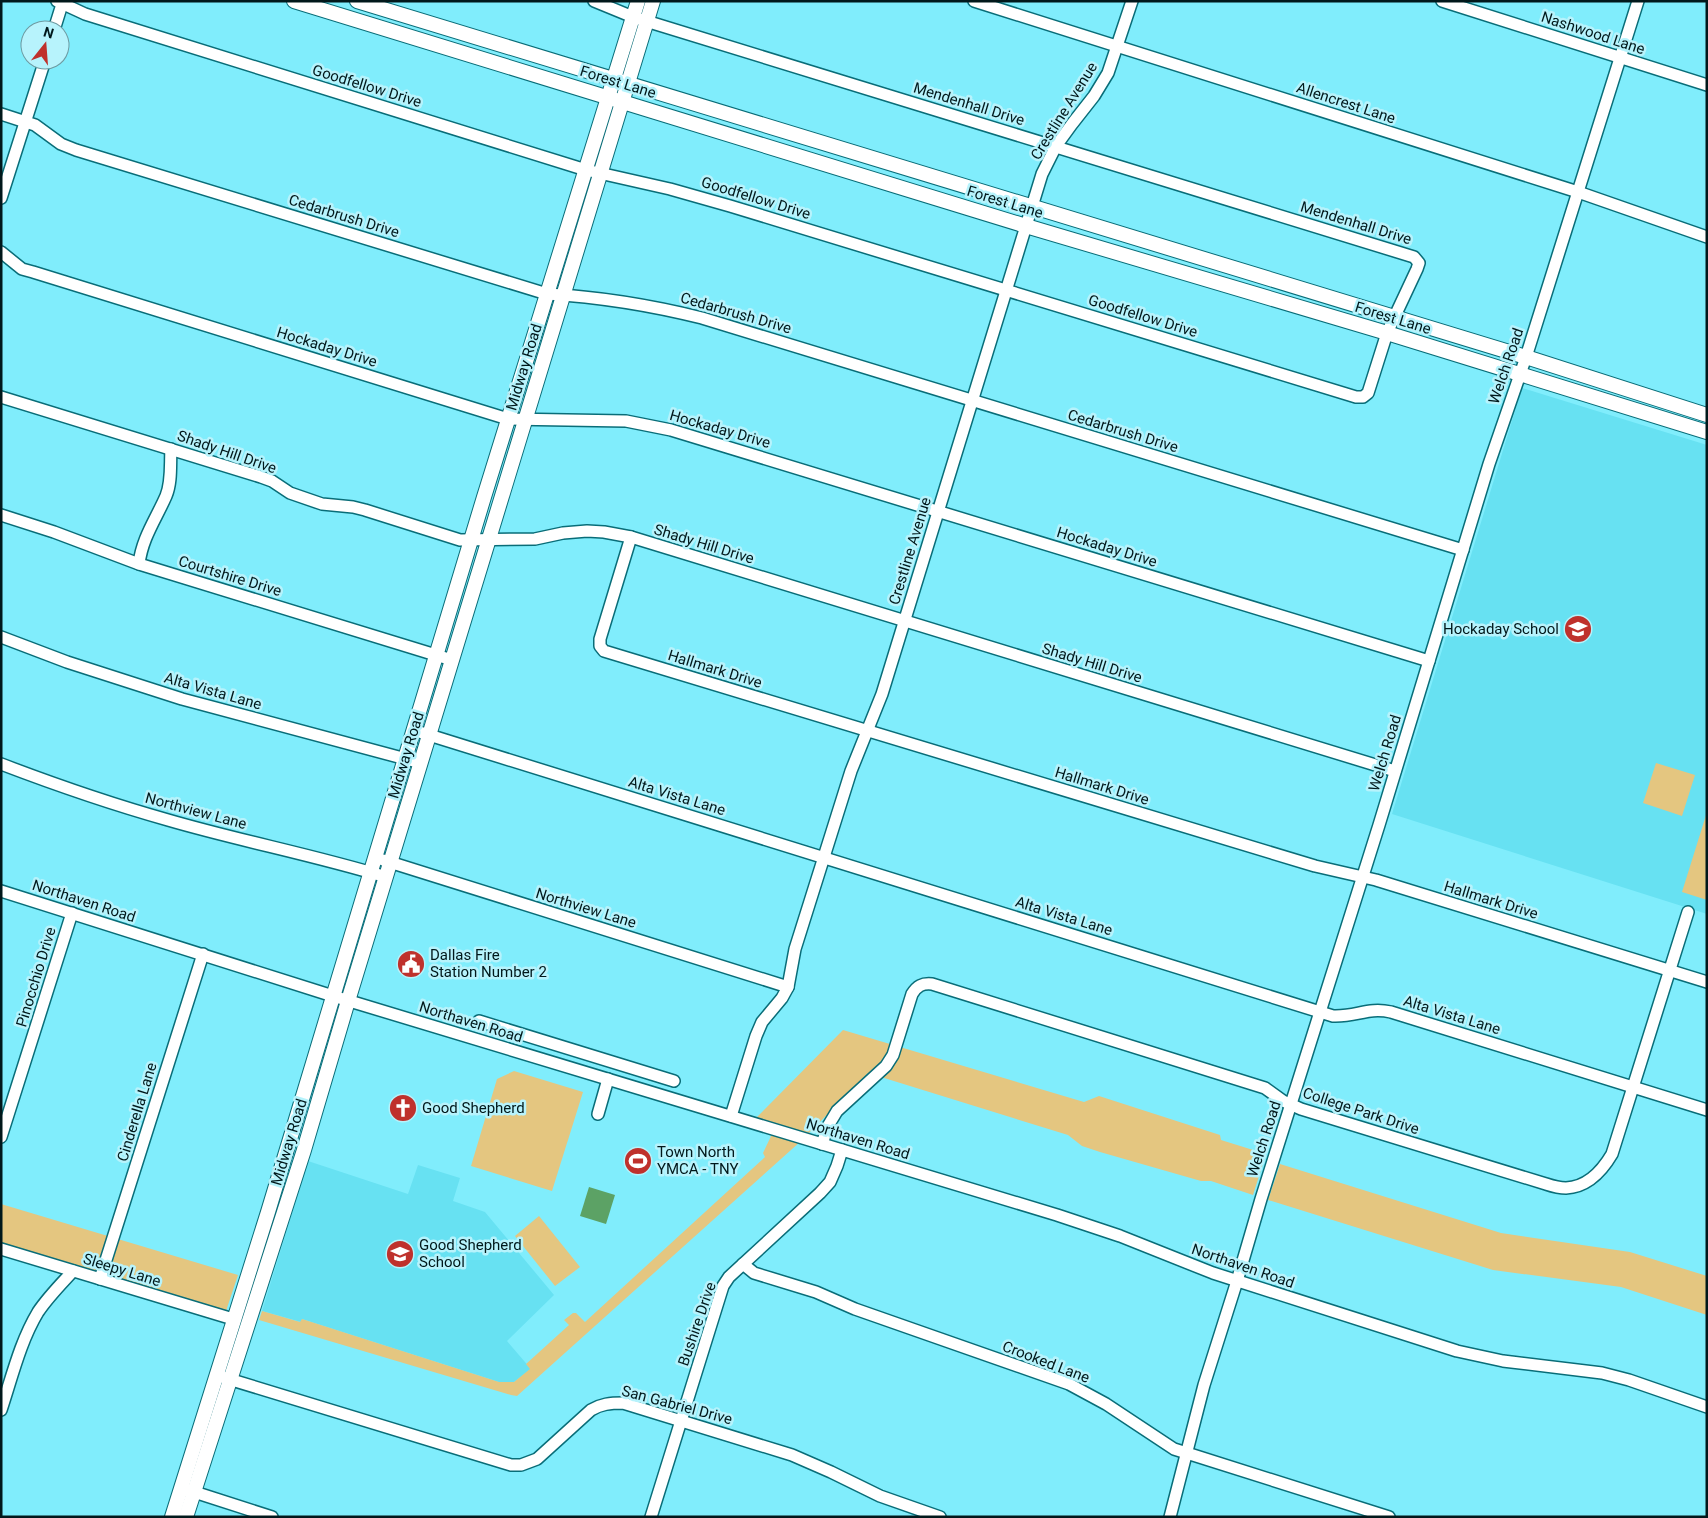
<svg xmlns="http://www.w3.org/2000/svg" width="1708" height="1518" viewBox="0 0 1708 1518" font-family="Roboto,sans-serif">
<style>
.built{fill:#67e1f2}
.green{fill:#e4c680}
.water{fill:#5ca265}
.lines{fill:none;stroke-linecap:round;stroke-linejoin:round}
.minor-casing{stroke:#096d78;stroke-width:14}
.major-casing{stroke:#096d78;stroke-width:16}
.minor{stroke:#fff;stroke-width:11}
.major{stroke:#fff;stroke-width:14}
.labels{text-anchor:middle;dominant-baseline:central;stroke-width:5;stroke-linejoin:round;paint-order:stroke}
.street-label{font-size:15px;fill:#01181b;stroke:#b7f3fc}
.poi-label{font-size:15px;fill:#01181b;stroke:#b7f3fc;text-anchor:start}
</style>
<rect width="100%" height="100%" fill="#80edfc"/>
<!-- built -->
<g class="built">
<polygon points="1522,388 1707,445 1707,914 1392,814"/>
<polygon points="308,1161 408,1194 418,1165 460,1178 453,1201 485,1212 554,1295 507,1341 531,1369 514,1382 499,1382 302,1319 301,1322 262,1311"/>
</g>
<!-- green -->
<g class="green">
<polygon points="1656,763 1695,775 1682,816 1643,803"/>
<polygon points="1707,812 1707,900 1682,892"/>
<polygon points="843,1030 1084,1102 1099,1096 1220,1135 1221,1140 1266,1154 1253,1195 1211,1181 1201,1181 1100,1152 1082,1146 1068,1135 868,1073 807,1135 755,1119"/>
<polygon points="514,1071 583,1092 552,1191 471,1166 497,1079"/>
<polygon points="772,1134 801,1141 517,1396 511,1395 259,1320 262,1311 300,1322 302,1319 499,1382 514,1382 530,1369 526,1364 569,1325 564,1320 573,1313 576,1313 585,1322 765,1157 763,1153"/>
<polygon points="1280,1164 1501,1233 1630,1252 1707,1276 1707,1315 1621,1287 1493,1270 1268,1200"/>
<polygon points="1,1204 238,1275 226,1311 1,1243"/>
<polygon points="539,1216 580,1267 555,1286 515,1236"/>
</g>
<!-- water -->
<polygon class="water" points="589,1187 615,1195 606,1224 580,1216"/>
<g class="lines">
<defs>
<g id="minor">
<polyline points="57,1 85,14 586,170 670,189 730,206 1356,397 1363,397 1368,393 1387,333 1417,269 1419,263 1414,257 633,17 594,1"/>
<polyline points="974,1 1578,192 1707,237"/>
<polyline points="1442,1 1707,85"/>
<polyline points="54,30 63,1"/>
<path d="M1 114 35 125 61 144 76 150 547 294C600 297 650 305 702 318L1463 550"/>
<polyline points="1,198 45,60"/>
<polyline points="1,252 22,269 33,272 508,419 626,421 671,430 1429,661"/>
<polyline points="1,397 261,477 272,481 290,493 322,504 353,507 365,510 460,540 535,539 563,533 587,531 604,532 631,537 1395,771"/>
<polyline points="1,515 54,532 139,564 452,660"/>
<polyline points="631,537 600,639 600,646 604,651 1315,866 1376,880 1707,982"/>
<path d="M139 564C142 538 156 519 166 496 172 482 170 464 171 449"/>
<polyline points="1,637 67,662 182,699 421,763"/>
<path d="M413 730 1333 1016C1357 1017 1367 1007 1391 1012L1707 1110"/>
<path d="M1 764C56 785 111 804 168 820 240 841 314 855 386 877"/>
<polyline points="383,860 788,987"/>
<polyline points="1,891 333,996 1057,1215 1120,1236 1213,1273 1457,1351 1503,1361 1602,1373 1629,1380 1707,1407"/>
<polyline points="479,1021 674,1081"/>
<polyline points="598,1114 608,1079"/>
<polyline points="731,1116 756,1036 762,1022 782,998 788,987 795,949 801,930 851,771 882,694 1042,174 1056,146 1072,124 1094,96 1108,73 1132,1"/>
<polyline points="1,1137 72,913"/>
<path d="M822 1144 828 1126 837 1111 886 1066 893 1055 912 994C917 986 922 983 932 984L1265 1088 1283 1101 1301 1109 1546 1184C1552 1186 1560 1188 1566 1188 1588 1187 1602 1171 1612 1154L1688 912"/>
<polyline points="1,1249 233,1319"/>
<polyline points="743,1264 754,1273 816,1292 855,1309 1069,1384 1106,1404 1174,1449 1389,1517"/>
<polyline points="100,1279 203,954"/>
<path d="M222 1377 511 1465H521L537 1459 591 1410C601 1404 610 1403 623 1403L792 1455 831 1472 880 1496 940 1517"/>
<path d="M1 1410C12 1377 20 1342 38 1312 48 1297 61 1284 73 1271"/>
<polyline points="188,1490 272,1517"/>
<polyline points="651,1517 723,1286 729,1277 820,1193 830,1182 837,1166 842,1150"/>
<polyline points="1170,1517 1204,1385 1237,1281 1261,1199 1379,825 1489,464 1526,357 1638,1"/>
</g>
<g id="major">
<polyline points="294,1 1026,226 1387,333 1707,432"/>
<polyline points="357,1 1526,357 1707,415"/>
<polyline points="172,1517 268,1212 484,497 638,1"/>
<polyline points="186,1517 304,1150 348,1001 653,1"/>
</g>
</defs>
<!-- minor casing -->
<use href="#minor" class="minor-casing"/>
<!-- major casing -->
<use href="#major" class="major-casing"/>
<!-- minor -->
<use href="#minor" class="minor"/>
<!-- major -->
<use href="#major" class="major"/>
</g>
<!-- icons -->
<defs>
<symbol id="school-disc" viewBox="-11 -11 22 22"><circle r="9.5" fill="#bf312c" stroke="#b7f3fc"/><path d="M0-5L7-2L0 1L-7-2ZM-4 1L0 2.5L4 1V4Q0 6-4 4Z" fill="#fff"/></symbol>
<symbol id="civic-disc" viewBox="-11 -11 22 22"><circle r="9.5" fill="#bf312c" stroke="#b7f3fc"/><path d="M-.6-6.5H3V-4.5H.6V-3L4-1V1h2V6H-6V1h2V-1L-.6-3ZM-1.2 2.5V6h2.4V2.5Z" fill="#fff"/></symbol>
<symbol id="church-disc" viewBox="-11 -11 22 22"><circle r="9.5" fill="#bf312c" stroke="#b7f3fc"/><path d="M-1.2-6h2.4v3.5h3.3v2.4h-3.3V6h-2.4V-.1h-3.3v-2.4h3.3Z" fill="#fff"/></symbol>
<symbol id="stadium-disc" viewBox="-11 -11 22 22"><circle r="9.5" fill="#bf312c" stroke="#b7f3fc"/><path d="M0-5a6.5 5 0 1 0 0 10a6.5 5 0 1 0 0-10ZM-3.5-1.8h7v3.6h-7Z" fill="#fff"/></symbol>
</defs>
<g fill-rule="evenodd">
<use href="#school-disc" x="1562" y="613" width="32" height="32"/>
<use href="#civic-disc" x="395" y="948" width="32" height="32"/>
<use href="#church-disc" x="387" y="1092" width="32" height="32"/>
<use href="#stadium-disc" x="622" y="1145" width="32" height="32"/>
<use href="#school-disc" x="384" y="1238" width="32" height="32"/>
</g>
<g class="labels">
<!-- street labels -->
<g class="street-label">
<text transform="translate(1593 33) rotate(18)">Nashwood Lane</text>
<text transform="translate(618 82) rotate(17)">Forest Lane</text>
<text transform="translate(367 86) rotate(17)">Goodfellow Drive</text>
<text transform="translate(1346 103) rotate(18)">Allencrest Lane</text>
<text transform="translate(969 104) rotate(17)">Mendenhall Drive</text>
<text transform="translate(1064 111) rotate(-58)">Crestline Avenue</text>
<text transform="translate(756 198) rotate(17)">Goodfellow Drive</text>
<text transform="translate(1005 202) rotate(17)">Forest Lane</text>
<text transform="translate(344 216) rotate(17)">Cedarbrush Drive</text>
<text transform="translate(1356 223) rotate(17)">Mendenhall Drive</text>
<text transform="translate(736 313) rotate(16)">Cedarbrush Drive</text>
<text transform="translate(1143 316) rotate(17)">Goodfellow Drive</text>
<text transform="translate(1393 318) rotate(17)">Forest Lane</text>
<text transform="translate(327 347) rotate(17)">Hockaday Drive</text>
<text transform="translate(1506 366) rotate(-71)">Welch Road</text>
<text transform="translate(524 367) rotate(-73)">Midway Road</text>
<text transform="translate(720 429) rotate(16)">Hockaday Drive</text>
<text transform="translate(1123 431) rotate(17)">Cedarbrush Drive</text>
<text transform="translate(227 452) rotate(19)">Shady Hill Drive</text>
<text transform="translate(704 544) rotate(17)">Shady Hill Drive</text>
<text transform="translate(1107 547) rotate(17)">Hockaday Drive</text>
<text transform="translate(910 551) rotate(-73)">Crestline Avenue</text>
<text transform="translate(230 576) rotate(17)">Courtshire Drive</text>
<text transform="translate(1092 663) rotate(17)">Shady Hill Drive</text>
<text transform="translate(715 669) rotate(17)">Hallmark Drive</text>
<text transform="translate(213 691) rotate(16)">Alta Vista Lane</text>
<text transform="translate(1385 753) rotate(-73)">Welch Road</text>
<text transform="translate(406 755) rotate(-73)">Midway Road</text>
<text transform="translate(1102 786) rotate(17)">Hallmark Drive</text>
<text transform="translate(677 796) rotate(17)">Alta Vista Lane</text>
<text transform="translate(196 811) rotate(15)">Northview Lane</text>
<text transform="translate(1491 900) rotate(17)">Hallmark Drive</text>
<text transform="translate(84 901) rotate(18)">Northaven Road</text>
<text transform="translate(586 908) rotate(17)">Northview Lane</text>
<text transform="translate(1064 916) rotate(17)">Alta Vista Lane</text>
<text transform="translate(36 977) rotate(-73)">Pinocchio Drive</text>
<text transform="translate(1452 1015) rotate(17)">Alta Vista Lane</text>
<text transform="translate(471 1022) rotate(17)">Northaven Road</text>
<text transform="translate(1361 1111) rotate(18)">College Park Drive</text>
<text transform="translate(137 1112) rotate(-73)">Cinderella Lane</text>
<text transform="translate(858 1139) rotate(17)">Northaven Road</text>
<text transform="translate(1264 1139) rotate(-72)">Welch Road</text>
<text transform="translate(289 1142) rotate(-73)">Midway Road</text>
<text transform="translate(1243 1266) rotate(19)">Northaven Road</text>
<text transform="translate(122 1270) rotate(17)">Sleepy Lane</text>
<text transform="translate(697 1324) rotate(-71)">Bushire Drive</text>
<text transform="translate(1046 1362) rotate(21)">Crooked Lane</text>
<text transform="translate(677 1405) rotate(15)">San Gabriel Drive</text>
</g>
<!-- poi labels -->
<g class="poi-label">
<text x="1559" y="629" text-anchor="end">Hockaday School</text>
<text x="430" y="955">Dallas Fire<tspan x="430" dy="17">Station Number 2</tspan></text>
<text x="422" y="1108">Good Shepherd</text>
<text x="657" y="1152">Town North<tspan x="657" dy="17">YMCA - TNY</tspan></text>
<text x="419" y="1245">Good Shepherd<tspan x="419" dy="17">School</tspan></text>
</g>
</g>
<!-- border -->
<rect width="1708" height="1518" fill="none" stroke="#01181b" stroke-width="5"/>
<!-- north arrow -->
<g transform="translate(45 45) rotate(17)"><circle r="24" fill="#b7f3fc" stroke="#6e9ba2"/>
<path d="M0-4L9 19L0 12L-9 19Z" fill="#bf312c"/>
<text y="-8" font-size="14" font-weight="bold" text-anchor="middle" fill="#01181b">N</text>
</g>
</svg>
